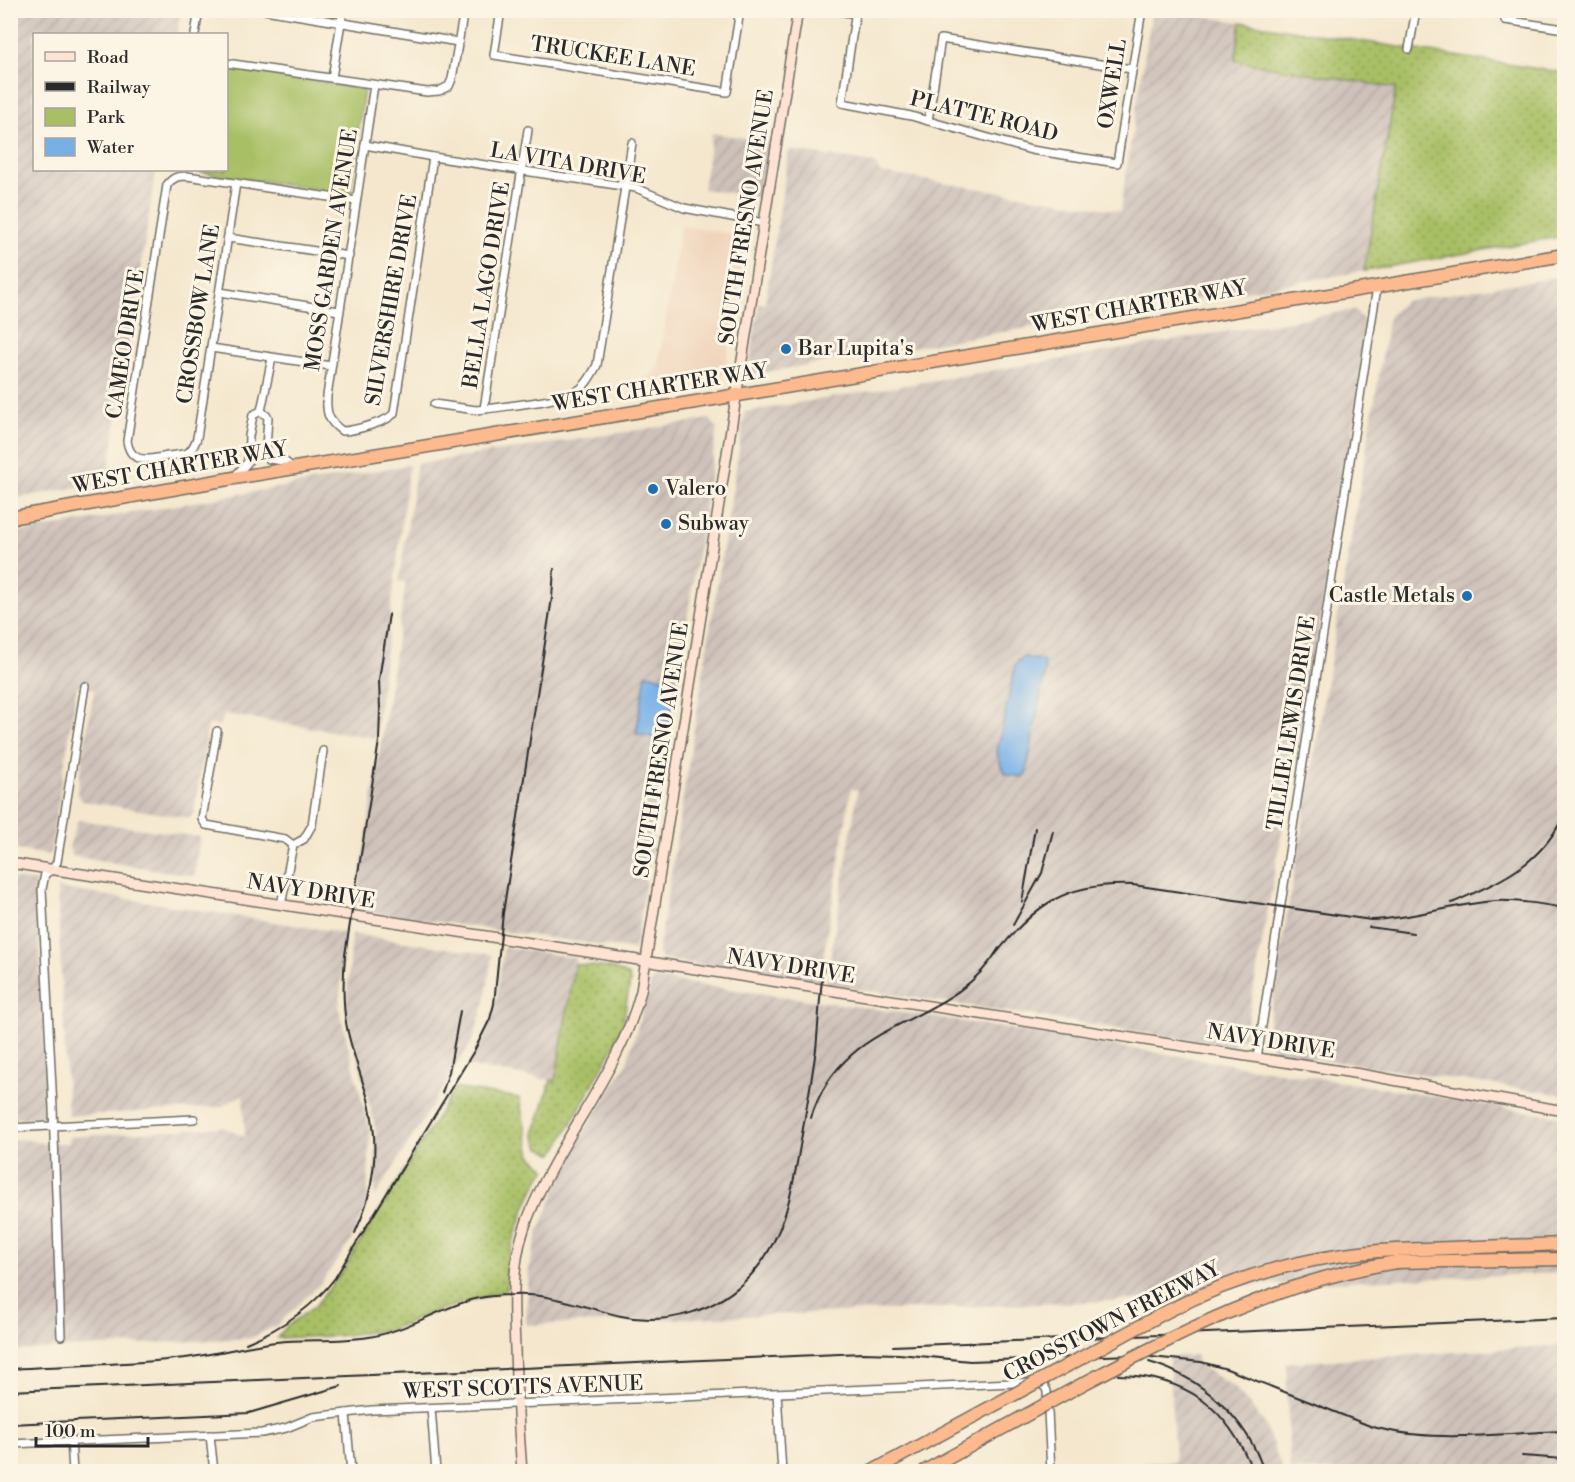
<svg xmlns="http://www.w3.org/2000/svg" width="1575" height="1482" viewBox="0 0 1575 1482" font-family="'Libre Bodoni',serif">
<style>
.built{fill:#f0d5bc}
.industrial{fill:url(#industrial-furrows)}
.grass{fill:url(#grass-dots);stroke:#6a7548;stroke-width:1.5}
.park{fill:#a8bf65;stroke:#6a7548;stroke-width:1.5}
.water{fill:#77b0e7;stroke:#516e89;stroke-width:1.5}
.lines{fill:none;stroke-linecap:round;stroke-linejoin:round}
.street-casing{stroke:#716d64;stroke-width:10}
.secondary-casing{stroke:#716d64;stroke-width:12}
.highway-casing{stroke:#716d64;stroke-width:15}
.street{stroke:#fff;stroke-width:7}
.secondary{stroke:#fee3d2;stroke-width:9}
.highway{stroke:#fcba8e;stroke-width:12}
.rail{stroke:#2b2b2b;stroke-width:2}
.highway-bridge-casing{stroke:#716d64;stroke-width:15;stroke-linecap:butt}
.highway-bridge{stroke:#fcba8e;stroke-width:12}
.poi-dot{fill:#1f6fb2;stroke:#fcf5e5;stroke-width:2}
.labels{text-anchor:middle;dominant-baseline:central;stroke-width:6;stroke-linejoin:round;paint-order:stroke}
.street-label{font-size:21px;fill:#2b2b2b;stroke:#fcf5e5}
.poi-label{font-size:21px;fill:#2b2b2b;stroke:#fcf5e5;text-anchor:start}
</style>
<defs>
<pattern id="industrial-furrows" width="10" height="10" patternUnits="userSpaceOnUse" patternTransform="scale(1.5)"><rect width="10" height="10" fill="#cec1b9"/><path d="M-1 1l2-2M0 10L10 0M9 11l2-2" fill="none" stroke="#b1a69f"/></pattern>
<pattern id="grass-dots" width="8" height="8" patternUnits="userSpaceOnUse" patternTransform="scale(1.5)"><rect width="8" height="8" fill="#a8bf65"/><path d="M2 2h.1M6 6h.1" fill="none" stroke="#899b53" stroke-width="1.8" stroke-linecap="round"/></pattern>
</defs>
<rect width="100%" height="100%" fill="#fcf5e5"/>
<filter id="ink" filterUnits="userSpaceOnUse"><feTurbulence type="fractalNoise" baseFrequency=".0167" numOctaves="2"/><feDisplacementMap in="SourceGraphic" scale="12" xChannelSelector="R" yChannelSelector="G"/><feConvolveMatrix kernelMatrix="1 2 1 2 8 2 1 2 1" color-interpolation-filters="sRGB"/></filter>
<filter id="wash" filterUnits="userSpaceOnUse"><feTurbulence type="fractalNoise" baseFrequency=".008" numOctaves="4" result="noise"/><feDisplacementMap in="SourceGraphic" scale="24" xChannelSelector="R" yChannelSelector="G"/><feGaussianBlur stdDeviation="1.35" result="paint"/><feColorMatrix in="noise" values="0 0 0 0 0 0 0 0 0 0 0 0 0 0 0 0 0 1.4 0 .05"/><feComposite in="paint" operator="in"/></filter>
<g filter="url(#wash)">
<rect width="100%" height="100%" fill="#f4e7cd"/>
<!-- built -->
<polygon class="built" points="681,226 739,235 745,243 725,372 719,378 628,394 658,368"/>
<!-- industrial -->
<g class="industrial">
<polygon points="11,10 181,11 177,34 34,34 34,170 156,170 107,482 11,499"/>
<polygon points="1152,11 1167,11 1241,22 1235,62 1396,88 1364,271 748,375 759,303 765,304 789,150 874,163 881,173 1120,211"/>
<polygon points="712,133 771,142 762,198 703,189"/>
<polygon points="1564,276 1564,1095 1277,1053 1266,1039 1389,316 1404,301"/>
<polygon points="1355,310 1366,324 1351,452 1245,1036 1231,1046 826,984 858,790 851,789 819,983 661,959 658,954 745,412"/>
<polygon points="710,419 717,429 635,950 355,910 406,582 399,581 417,464"/>
<polygon points="409,465 375,738 225,714 219,726 208,725 194,813 189,818 82,801 77,792 94,689 77,686 50,855 11,849 10,534"/>
<polygon points="78,820 200,837 194,876 72,856 69,847"/>
<polygon points="11,878 36,882 48,1117 11,1119"/>
<polygon points="57,888 345,933 339,1009 370,1132 367,1204 349,1244 320,1284 277,1325 250,1338 11,1351 11,1140 23,1139 45,1144 69,1143 69,1137 222,1127 245,1137 243,1094 221,1107 68,1116"/>
<polygon points="352,934 492,955 485,1002 472,1041 375,1197 376,1131 346,1011"/>
<polygon points="504,947 576,958 555,1081 468,1066 487,1031 495,1006"/>
<polygon points="656,979 926,1016 1564,1117 1564,1273 1206,1287 1205,1297 526,1325 529,1268 539,1230 573,1149 626,1065 651,983"/>
<polygon points="1564,1345 1564,1471 1290,1471 1286,1363"/>
<polygon points="1197,1355 1197,1364 1235,1388 1264,1422 1283,1471 1062,1471 1062,1468 1175,1461 1169,1357"/>
</g>
<!-- grass -->
<g class="grass">
<polygon points="1241,22 1564,73 1564,236 1364,271 1396,88 1235,61"/>
<polygon points="575,964 612,968 629,976 630,982 623,1023 613,1048 554,1154 540,1148 534,1134 551,1080 555,1081"/>
<path d="M455 1088 519 1098 531 1155 546 1169C530 1189 512 1240 507 1266 506 1274 507 1282 507 1290L429 1313 406 1324 387 1330 336 1336 277 1338 287 1326 315 1306 338 1278Z"/>
</g>
<!-- park -->
<polygon class="park" points="227,66 364,89 350,194 184,170 226,170"/>
<!-- water -->
<g class="water">
<polygon points="1024,657 1043,661 1045,669 1026,774 1021,777 1006,774 1001,766 997,752 1015,667 1019,660"/>
<polygon points="646,674 678,680 665,740 636,734"/>
</g>
</g>
<g filter="url(#ink)">
<g class="lines">
<defs>
<g id="street">
<polyline points="265,10 458,42"/>
<polyline points="501,10 494,55 727,92 740,10"/>
<polyline points="834,10 856,14"/>
<polyline points="856,10 842,103 911,116 1031,150 1117,163 1142,10"/>
<polyline points="1506,10 1505,20 1564,29"/>
<polyline points="195,34 199,10"/>
<polyline points="1409,49 1416,10"/>
<polyline points="226,63 427,92 439,91 449,86 452,79 464,10"/>
<polyline points="332,78 343,10"/>
<path d="M374 85 327 396C326 413 328 421 342 431 353 431 388 422 394 413L433 157"/>
<polyline points="928,121 941,39 1132,69"/>
<polyline points="365,145 433,157 636,188 684,208 764,223"/>
<path d="M236 183 197 438C195 443 193 450 187 453 182 455 174 455 168 456 150 459 131 466 127 441L167 185C173 177 178 176 187 176L356 201"/>
<polyline points="228,238 349,256"/>
<polyline points="220,292 339,311"/>
<polyline points="211,348 331,366"/>
<path d="M434 404 476 410 486 409C510 405 562 402 580 389 588 383 592 374 597 365L632 143"/>
<polyline points="484,409 528,130"/>
<polyline points="261,411 268,417 266,448 269,459 284,461 294,468"/>
<polyline points="235,476 248,462 249,436 253,415 261,411 272,358"/>
<polyline points="217,731 202,819 206,825 285,839 293,845"/>
<polyline points="293,845 304,839 312,825 323,751"/>
<polyline points="281,905 293,845"/>
<polyline points="1257,1058 1377,287"/>
<polyline points="10,1128 194,1119"/>
<polyline points="61,1336 53,1108 42,889 45,874 52,870 57,862 85,686"/>
<polyline points="777,1393 782,1472"/>
<polyline points="431,1408 436,1472"/>
<polyline points="346,1413 351,1472"/>
<polyline points="210,1435 214,1472"/>
<polyline points="71,1440 73,1472"/>
<polyline points="10,1444 262,1433 286,1428 313,1417 372,1410 1037,1382 1045,1387 1047,1391 1051,1472"/>
</g>
<g id="secondary">
<polyline points="10,863 524,942 1360,1074 1564,1111"/>
<path d="M522 1472C519 1431 516 1390 515 1349 514 1319 512 1288 517 1258 520 1237 528 1216 537 1197 569 1127 621 1067 641 991L798 10"/>
</g>
<g id="highway">
<polyline points="10,518 234,478 738,395 1564,255"/>
<polyline points="1396,1250 1564,1244"/>
<polyline points="1396,1262 1564,1259"/>
</g>
</defs>
<!-- street casing -->
<use href="#street" class="street-casing"/>
<!-- secondary casing -->
<use href="#secondary" class="secondary-casing"/>
<!-- highway casing -->
<use href="#highway" class="highway-casing"/>
<!-- street -->
<use href="#street" class="street"/>
<!-- secondary -->
<use href="#secondary" class="secondary"/>
<!-- highway -->
<use href="#highway" class="highway"/>
<!-- rail -->
<g class="rail">
<polyline points="1022,902 1035,828"/>
<path d="M1452 903C1500 881 1540 866 1564 815"/>
<polyline points="1013,925 1042,873 1053,831"/>
<polyline points="1369,927 1413,933"/>
<path d="M995 955C1035 904 1066 882 1133 885L1371 920C1413 919 1453 904 1495 901 1518 900 1541 904 1564 908"/>
<polyline points="442,1093 449,1072 460,1011"/>
<path d="M811 1118C843 1013 951 1030 999 948"/>
<path d="M355 1233C375 1191 380 1144 368 1099 361 1075 352 1052 347 1028 342 1004 343 980 345 955L379 741 380 710 379 680 389 614"/>
<path d="M246 1343C280 1329 313 1307 335 1278L474 1051 490 1019 494 1004 503 913 552 598 554 569"/>
<polyline points="893,1346 1564,1318"/>
<path d="M1149 1362C1201 1377 1248 1419 1264 1472"/>
<path d="M10 1369C68 1365 127 1365 185 1358 215 1354 246 1346 276 1342 307 1339 338 1342 369 1337 406 1331 436 1310 471 1300 485 1296 500 1295 514 1295 552 1293 585 1308 621 1316 668 1326 717 1311 750 1276 785 1239 793 1188 801 1140 806 1110 812 1079 816 1049 819 1021 819 995 824 967"/>
<path d="M1118 1375C1186 1376 1228 1407 1253 1472"/>
<path d="M10 1391 862 1353 899 1354 970 1361 1131 1355 1201 1362 1227 1369 1370 1426C1429 1444 1503 1433 1564 1431"/>
<polyline points="10,1424 249,1413 341,1386"/>
<polyline points="1522,1456 1564,1459"/>
</g>
<defs>
<g id="highway-bridge">
<path d="M871 1472 1166 1312C1239 1274 1314 1254 1396 1250"/>
<path d="M923 1472C975 1443 1027 1415 1079 1386 1180 1332 1282 1280 1396 1262"/>
</g>
</defs>
<!-- highway-bridge casing -->
<use href="#highway-bridge" class="highway-bridge-casing"/>
<!-- highway-bridge -->
<use href="#highway-bridge" class="highway-bridge"/>
</g>
</g>
<!-- markers -->
<g class="poi-dot">
<circle cx="786" cy="349" r="6"/>
<circle cx="653" cy="489" r="6"/>
<circle cx="666" cy="524" r="6"/>
<circle cx="1467" cy="596" r="6"/>
</g>
<g class="labels">
<!-- street labels -->
<g class="street-label">
<text transform="translate(613 57) rotate(9)">TRUCKEE LANE</text>
<text transform="translate(1113 84) rotate(-81)">OXWELL</text>
<text transform="translate(984 117) rotate(14)">PLATTE ROAD</text>
<text transform="translate(568 164) rotate(10)">LA VITA DRIVE</text>
<text transform="translate(747 217) rotate(-81)">SOUTH FRESNO AVENUE</text>
<text transform="translate(332 250) rotate(-81)">MOSS GARDEN AVENUE</text>
<text transform="translate(487 285) rotate(-81)">BELLA LAGO DRIVE</text>
<text transform="translate(392 300) rotate(-80)">SILVERSHIRE DRIVE</text>
<text transform="translate(1139 307) rotate(-10)">WEST CHARTER WAY</text>
<text transform="translate(199 314) rotate(-81)">CROSSBOW LANE</text>
<text transform="translate(126 344) rotate(-81)">CAMEO DRIVE</text>
<text transform="translate(660 388) rotate(-9)">WEST CHARTER WAY</text>
<text transform="translate(180 468) rotate(-10)">WEST CHARTER WAY</text>
<text transform="translate(1292 723) rotate(-81)">TILLIE LEWIS DRIVE</text>
<text transform="translate(662 750) rotate(-81)">SOUTH FRESNO AVENUE</text>
<text transform="translate(311 892) rotate(9)">NAVY DRIVE</text>
<text transform="translate(791 967) rotate(9)">NAVY DRIVE</text>
<text transform="translate(1271 1042) rotate(9)">NAVY DRIVE</text>
<text transform="translate(1112 1322) rotate(-27)">CROSSTOWN FREEWAY</text>
<text transform="translate(523 1388) rotate(-2)">WEST SCOTTS AVENUE</text>
</g>
<!-- poi labels -->
<g class="poi-label">
<text x="798" y="349">Bar Lupita's</text>
<text x="665" y="489">Valero</text>
<text x="678" y="524">Subway</text>
<text x="1455" y="596" text-anchor="end">Castle Metals</text>
</g>
</g>
<!-- margin -->
<rect width="1575" height="1482" fill="none" stroke="#fcf5e5" stroke-width="36"/>
<!-- legend -->
<rect x="33" y="33" width="195" height="138" fill="#fcf5e5" stroke="#a8a49b" stroke-width="1.5"/>
<rect x="45" y="52" width="30" height="9" fill="#fee3d2" stroke="#a8a49b" stroke-width="1.5"/>
<text x="87" y="63" font-size="18" fill="#2b2b2b">Road</text>
<rect x="45" y="82" width="30" height="9" fill="#2b2b2b" stroke="#a8a49b" stroke-width="1.5"/>
<text x="87" y="93" font-size="18" fill="#2b2b2b">Railway</text>
<rect x="45" y="108" width="30" height="18" fill="#a8bf65" stroke="#a8a49b" stroke-width="1.5"/>
<text x="87" y="123" font-size="18" fill="#2b2b2b">Park</text>
<rect x="45" y="138" width="30" height="18" fill="#77b0e7" stroke="#a8a49b" stroke-width="1.5"/>
<text x="87" y="153" font-size="18" fill="#2b2b2b">Water</text>
<!-- scale -->
<path d="M36 1437v9h112v-9" fill="none" stroke="#2b2b2b" stroke-width="3"/>
<text x="45" y="1437" font-size="18" fill="#2b2b2b" stroke="#fcf5e5" stroke-width="4.5" paint-order="stroke">100 m</text>
</svg>
